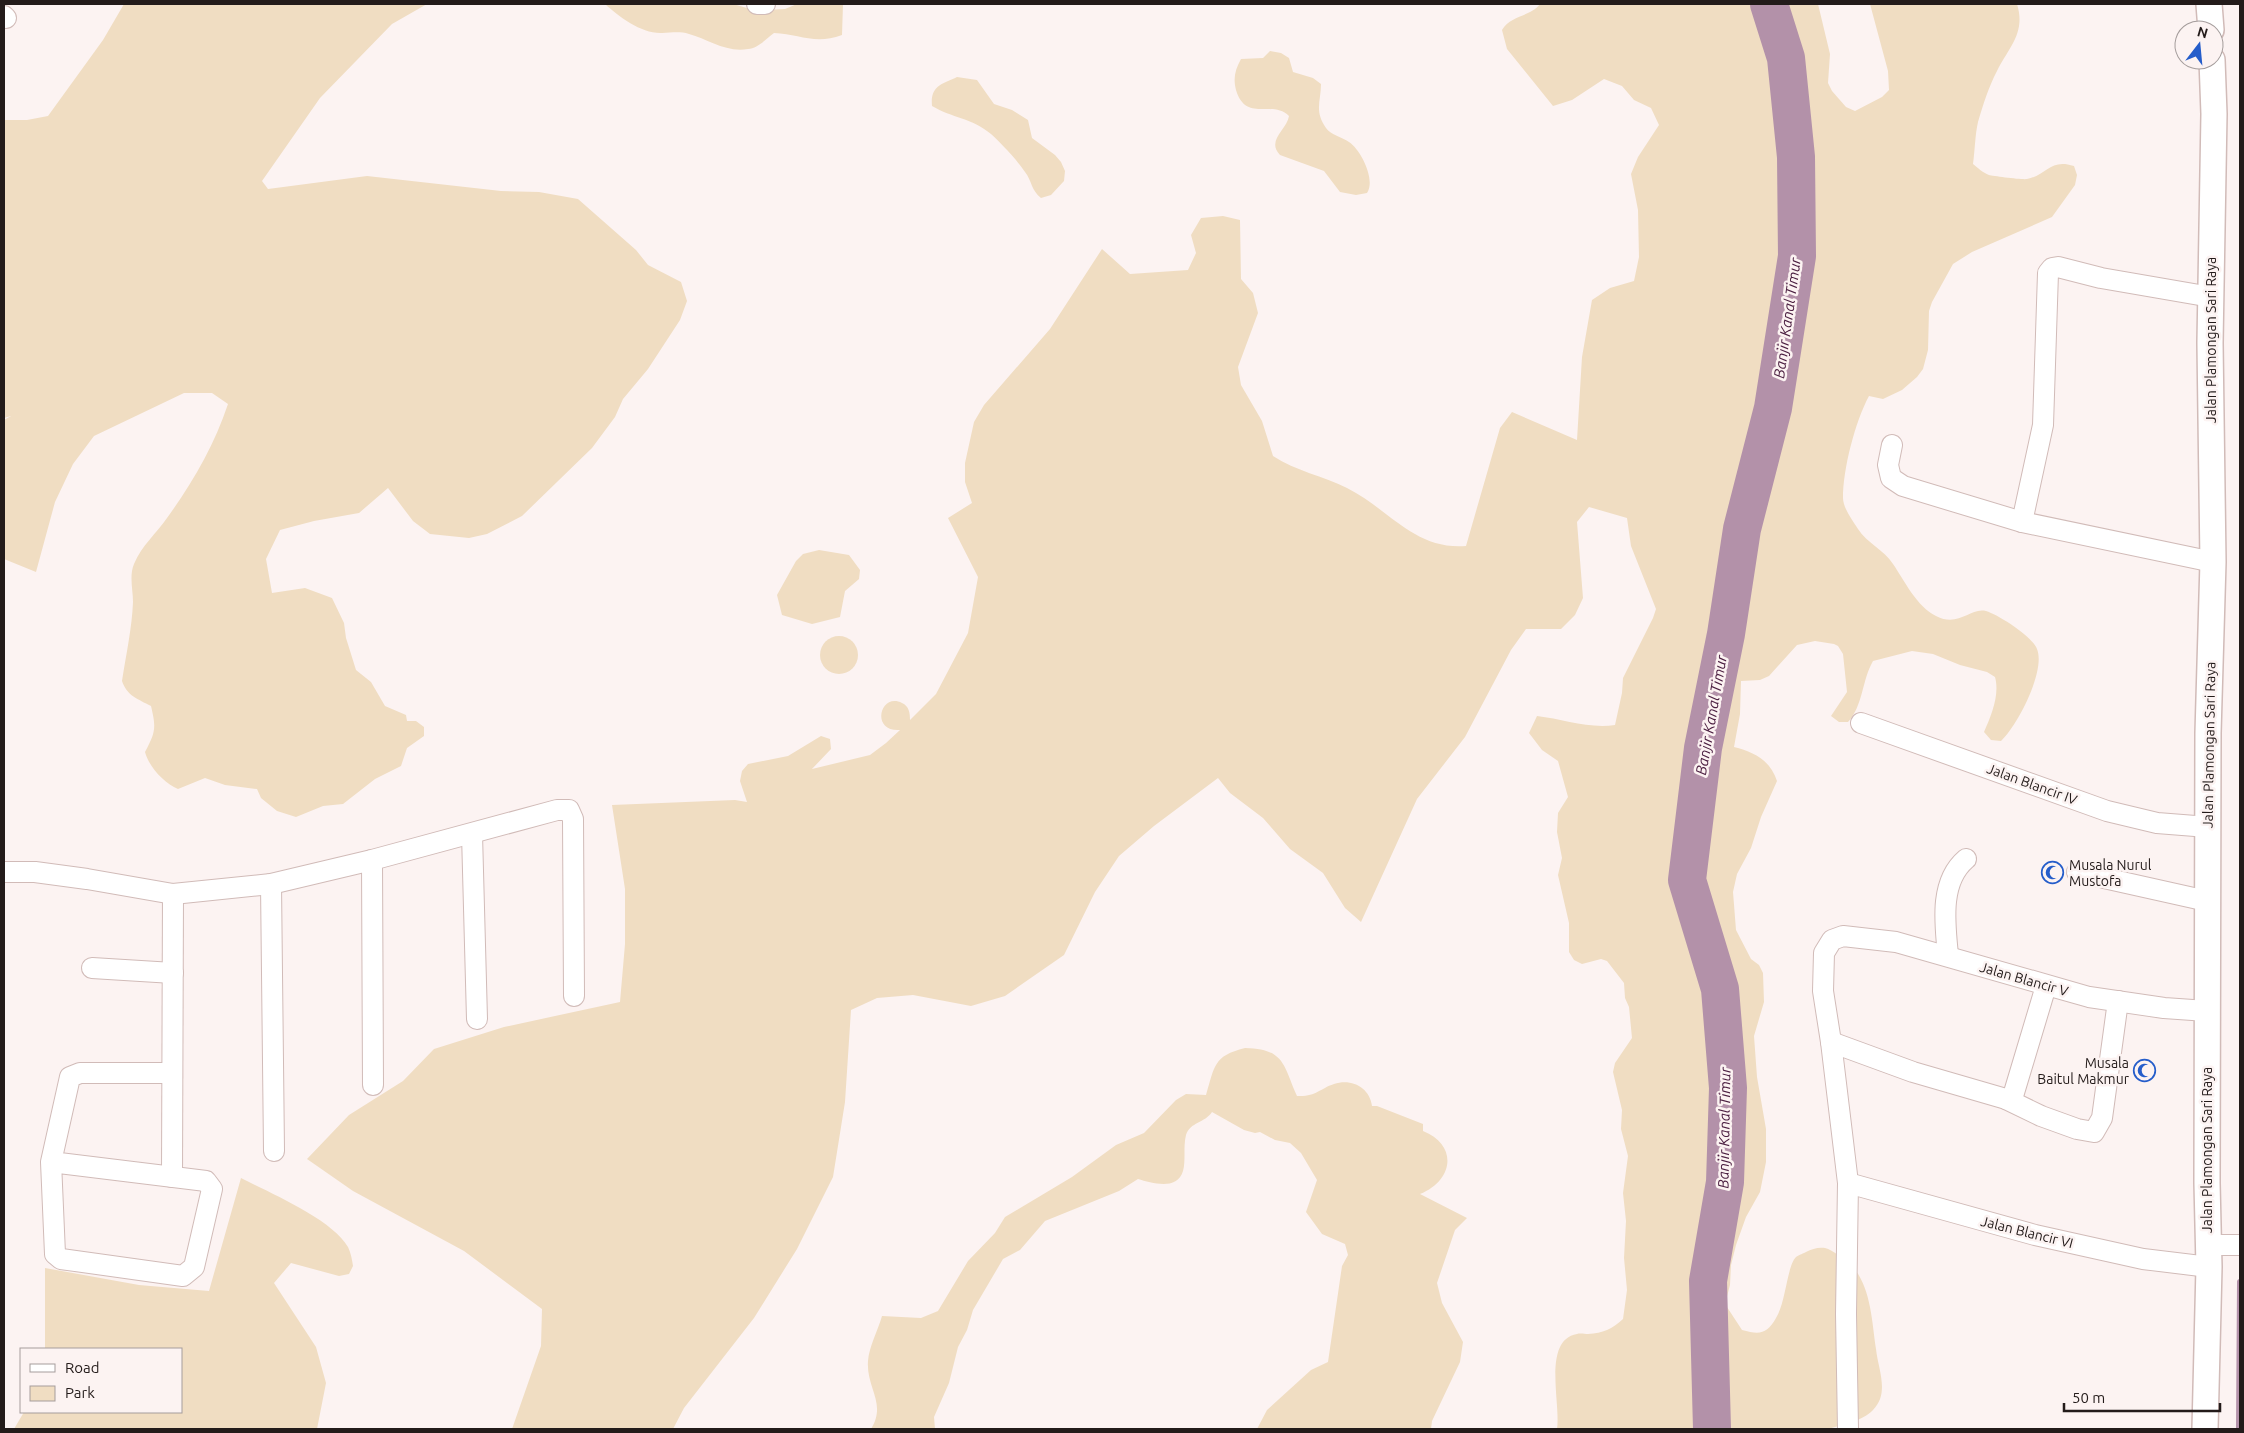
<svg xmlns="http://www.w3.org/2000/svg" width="2244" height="1433" viewBox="0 0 2244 1433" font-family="Ubuntu,sans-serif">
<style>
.green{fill:#f0ddc2}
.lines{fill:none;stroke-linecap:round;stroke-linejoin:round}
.stream{stroke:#b391a9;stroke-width:6}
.river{stroke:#b391a9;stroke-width:38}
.minor-casing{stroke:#d1bbb8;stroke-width:22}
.tertiary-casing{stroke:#d1bbb8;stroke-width:28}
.minor{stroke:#fff;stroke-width:20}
.tertiary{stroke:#fff;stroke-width:25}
.labels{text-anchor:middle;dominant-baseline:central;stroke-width:5;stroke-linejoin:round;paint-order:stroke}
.street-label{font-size:14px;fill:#231b1a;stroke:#fcf3f2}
.poi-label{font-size:14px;fill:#231b1a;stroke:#fcf3f2;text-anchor:start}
.water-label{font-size:15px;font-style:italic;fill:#4c2042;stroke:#fcf3f2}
</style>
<rect width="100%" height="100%" fill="#fcf3f2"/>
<!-- green -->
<g class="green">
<path d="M124 4H427L392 24 320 98 262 181 268 189 367 176 501 191 539 192 578 199 636 250 648 265 681 282 687 301 680 320 648 369 623 399 615 417 592 448 522 516 487 534 469 538 430 534 413 521 388 488 359 513 314 521 280 530 266 559 272 593 305 588 332 598 344 623 346 638 356 670 371 682 385 706 406 715 407 721H416L424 727V736L407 748 401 766 375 779 343 804 323 806 296 817 277 811 261 798 257 789 225 785 205 778 178 789C164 783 149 767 145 752 156 732 156 727 151 706 138 699 127 696 122 681 126 655 132 628 133 602 133 590 129 576 134 564 142 545 156 534 167 518 193 482 214 446 228 404L212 393H184L94 436 73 464 55 502 36 572 4 559V420L11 416 4 418V120H27L48 116 103 40Z"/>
<path d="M605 4H733L747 8 766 10 785 9 797 4H843L842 35C815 45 799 34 774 33 766 39 758 48 748 49 726 53 708 39 689 34 679 31 671 33 662 33 642 34 619 17 605 4Z"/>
<path d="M1540 4H1818L1830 54 1828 83 1832 91 1846 107 1855 111 1882 97 1889 90 1888 71 1870 4H2017C2026 33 2009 47 1997 71 1989 86 1983 105 1978 122 1975 135 1975 150 1973 164 1977 167 1983 173 1989 175 1993 176 2023 180 2027 179 2047 175 2050 158 2074 166L2077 175 2075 185 2052 217 1972 252 1953 264 1932 302 1929 311 1928 350 1923 369 1917 377 1902 390 1883 399 1869 396C1855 422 1843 469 1843 498 1843 508 1853 521 1858 529 1867 543 1884 550 1893 564 1904 580 1917 607 1936 616 1959 628 1970 607 1986 611 1999 615 2033 637 2037 649 2046 671 2017 726 2001 741L1991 740 1984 732C1991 716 2000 695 1995 677L1987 672 1960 665 1933 654 1912 651 1873 661C1862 680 1863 706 1848 722H1839L1831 716 1847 692 1843 654 1838 646 1834 644 1815 641 1797 645 1769 676 1760 680 1741 681 1740 714 1734 747C1754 752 1770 760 1777 781L1761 817 1751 848 1737 874 1733 892 1736 930 1751 959 1759 965 1763 973 1764 1002 1754 1036 1757 1077 1766 1129V1162L1760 1192 1746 1217 1736 1245 1731 1265 1730 1285 1725 1304 1742 1330C1760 1335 1767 1334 1776 1318 1786 1302 1787 1266 1796 1257 1799 1255 1804 1253 1806 1252 1812 1249 1818 1247 1825 1248 1829 1249 1834 1252 1838 1255 1871 1273 1871 1316 1876 1349 1878 1369 1890 1393 1873 1410 1863 1421 1841 1425 1828 1429H1557C1561 1404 1542 1340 1577 1334 1580 1333 1585 1334 1588 1334 1603 1333 1612 1329 1623 1319L1627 1290 1624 1258 1626 1221 1623 1193 1628 1156 1621 1129 1622 1110 1613 1072 1615 1063 1632 1038 1629 1007 1625 998 1624 983 1607 961 1601 959 1582 964 1574 960 1569 952V923L1558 875 1562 858 1557 832 1558 813 1568 797 1558 761 1542 750 1529 733 1537 716C1563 719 1589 729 1615 725L1622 693 1623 678 1653 618 1656 609 1631 546 1627 518 1589 507 1577 522 1583 598 1575 615 1561 629H1526L1511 650 1465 737 1417 799 1361 922 1345 908 1323 873 1290 849 1263 818 1230 793 1218 778 1154 826 1119 856 1095 892 1064 955 1005 996 971 1006 913 995 877 998 851 1010 845 1102 833 1177 797 1249 754 1318 684 1408 673 1429H512L541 1346 542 1309 464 1251 353 1191 307 1159 349 1115 403 1081 434 1049 504 1027 620 1002 625 944V889L612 805 735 800 747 802 740 781 742 771 748 764 788 756 821 736 830 739 831 749 812 769 870 755 886 743 900 730C870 732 880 692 902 703 909 706 910 713 910 720L936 694 968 633 978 577 948 518 972 503 965 482V463L974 422 984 405 1050 329 1102 249 1130 274 1188 270 1196 253 1191 235 1201 218 1223 216 1240 220 1241 279 1253 293 1258 313 1238 367 1241 385 1262 421 1273 456C1296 471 1323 476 1347 488 1389 509 1414 550 1466 546L1500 428 1512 412 1577 440 1582 357 1592 300 1610 288 1634 281 1639 257 1638 210 1631 174 1638 157 1659 125 1651 108 1634 100 1622 86 1604 79 1572 100 1553 106 1507 49 1502 30C1511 15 1530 17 1540 4Z"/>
<path d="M1270 51 1281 53 1289 58 1293 72 1313 78 1321 84C1321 101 1314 111 1326 128 1331 135 1342 137 1349 142 1361 150 1376 180 1367 193L1356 195 1340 192 1324 171 1280 155C1266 140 1287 130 1289 116 1272 99 1246 123 1236 90 1233 78 1235 70 1241 59L1263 58Z"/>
<path d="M957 77 977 80 994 104 1012 110 1028 120 1032 138 1055 155 1061 162 1065 171 1064 181 1051 195 1041 198C1031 190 1032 181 1025 172 1018 161 1000 142 991 134 972 118 952 118 932 106 930 85 943 84 957 77Z"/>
<polygon points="819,550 849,555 860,570 859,579 845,591 840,617 812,624 782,615 777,595 796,561 803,554"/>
<circle cx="839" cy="655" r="19"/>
<path d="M1245 1048C1285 1049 1283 1065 1297 1096 1316 1097 1319 1089 1334 1084 1352 1078 1370 1088 1372 1106H1377L1423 1124V1131C1458 1145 1454 1180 1420 1194L1467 1218 1455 1230 1437 1283 1442 1303 1463 1342 1460 1362 1432 1421 1431 1429H1257L1267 1410 1311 1370 1328 1362 1342 1266 1348 1255 1345 1244 1322 1234 1306 1212 1317 1180 1301 1153 1290 1143 1275 1140 1260 1132 1255 1133 1244 1130 1212 1112C1205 1123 1190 1122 1186 1135 1183 1147 1186 1160 1183 1171 1177 1191 1152 1183 1138 1179L1119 1191 1045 1221 1020 1250 1003 1259 973 1310 967 1330 958 1347 949 1383 934 1417 935 1429H871C887 1403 866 1388 868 1361 869 1347 878 1330 882 1316L921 1318 938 1311 968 1261 995 1233 1005 1217 1072 1177 1116 1145 1144 1133 1176 1100 1186 1094 1206 1095C1215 1066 1213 1056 1245 1048Z"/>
<path d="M241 1178C270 1193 332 1219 348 1247 351 1253 352 1260 353 1266L349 1274 339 1276 291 1263 274 1283 316 1347 326 1383 317 1429H14L24 1412H181V1349H45V1268L139 1285 209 1291Z"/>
</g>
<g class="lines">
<!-- stream -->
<polyline class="stream" points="2239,1429 2240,1282"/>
<!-- river -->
<polyline class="river" points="1712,1429 1708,1281 1725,1182 1728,1088 1720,989 1687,880 1703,748 1726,634 1742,529 1773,408 1797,256 1796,157 1786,58 1769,4"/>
<defs>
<g id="minor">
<polyline points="757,4 765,4"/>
<polyline points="4,16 6,18"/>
<polyline points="1892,445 1888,465 1891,478 1903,486 2022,522 2213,562"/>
<polyline points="2022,522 2043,425 2048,273 2052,268 2058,267 2101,278 2211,297"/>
<polyline points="1861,723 2107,811 2157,823 2208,827"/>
<polyline points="472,834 477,1019"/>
<polyline points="372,860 373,1085"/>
<polyline points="4,872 35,872 87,879 173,894 271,884 372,860 557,810 569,810 573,819 574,996"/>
<polyline points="2077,872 2207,901"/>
<polyline points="271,884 274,1151"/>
<path d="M1948 955C1945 924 1939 882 1966 859"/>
<polyline points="92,968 173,973"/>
<polyline points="1831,1042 1913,1072 2006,1099 2041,1116 2077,1129 2094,1132 2102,1118 2118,1001"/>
<polyline points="2006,1099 2013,1096 2046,986"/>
<polyline points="51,1162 206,1181 212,1189 194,1267 183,1276 61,1259 55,1254 51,1162 70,1077 80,1073 172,1073"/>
<polyline points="172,1177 173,894"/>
<polyline points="1848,1183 2035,1235 2143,1259 2209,1267"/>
<polyline points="2208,1245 2240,1245"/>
<polyline points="1848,1429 1846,1314 1848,1183 1831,1042 1823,991 1824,953 1832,940 1843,936 1896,942 2089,997 2164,1008 2207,1011"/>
</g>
<g id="tertiary">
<polyline points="2209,4 2211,30"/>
<polyline points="2205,1429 2209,1267 2207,1183 2208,733 2213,562 2210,343 2214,114 2212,60"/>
</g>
</defs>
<!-- minor casing -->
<use href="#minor" class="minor-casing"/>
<!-- tertiary casing -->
<use href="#tertiary" class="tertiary-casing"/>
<!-- minor -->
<use href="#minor" class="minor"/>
<!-- tertiary -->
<use href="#tertiary" class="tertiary"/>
</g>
<!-- icons -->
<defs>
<symbol id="mosque-ring" viewBox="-11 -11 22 22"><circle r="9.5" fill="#fcf3f2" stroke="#255dca" stroke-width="1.5"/><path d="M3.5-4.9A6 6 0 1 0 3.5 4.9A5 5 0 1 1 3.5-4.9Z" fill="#255dca"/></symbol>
</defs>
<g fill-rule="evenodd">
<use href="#mosque-ring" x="2040" y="860" width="25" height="25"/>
<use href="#mosque-ring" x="2132" y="1058" width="25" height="25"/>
</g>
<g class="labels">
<!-- street labels -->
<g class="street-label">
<text transform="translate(2211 340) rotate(-90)">Jalan Plamongan Sari Raya</text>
<text transform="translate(2209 745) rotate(-89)">Jalan Plamongan Sari Raya</text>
<text transform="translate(2032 784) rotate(20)">Jalan Blancir IV</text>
<text transform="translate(2024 979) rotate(16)">Jalan Blancir V</text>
<text transform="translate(2207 1150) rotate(-90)">Jalan Plamongan Sari Raya</text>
<text transform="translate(2027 1232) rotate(14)">Jalan Blancir VI</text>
</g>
<!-- poi labels -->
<g class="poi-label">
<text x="2069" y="865">Musala Nurul<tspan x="2069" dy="16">Mustofa</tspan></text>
<text x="2129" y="1063" text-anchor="end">Musala<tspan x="2129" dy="16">Baitul Makmur</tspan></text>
</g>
<!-- water labels -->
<g class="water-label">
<text transform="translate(1787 318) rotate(-82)">Banjir Kanal Timur</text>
<text transform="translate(1711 715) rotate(-80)">Banjir Kanal Timur</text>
<text transform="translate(1724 1128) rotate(-89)">Banjir Kanal Timur</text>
</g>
</g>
<!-- border -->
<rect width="2244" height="1433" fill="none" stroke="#231b1a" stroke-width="10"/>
<!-- legend -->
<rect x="20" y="1348" width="162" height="65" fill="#fcf3f2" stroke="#a59d9c"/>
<rect x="30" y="1364" width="25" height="8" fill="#ffffff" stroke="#a59d9c"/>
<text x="65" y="1373" font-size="15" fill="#231b1a">Road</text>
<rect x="30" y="1386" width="25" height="15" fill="#f0ddc2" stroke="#a59d9c"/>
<text x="65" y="1398" font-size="15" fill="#231b1a">Park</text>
<!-- north arrow -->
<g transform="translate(2199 45) rotate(16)"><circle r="24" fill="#fcf3f2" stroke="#a59d9c"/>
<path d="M0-4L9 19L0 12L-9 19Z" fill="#255dca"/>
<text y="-8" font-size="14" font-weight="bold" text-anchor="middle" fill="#231b1a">N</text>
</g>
<!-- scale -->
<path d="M2064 1403v8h156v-8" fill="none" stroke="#231b1a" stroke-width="2.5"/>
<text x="2072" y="1403" font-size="15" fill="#231b1a" stroke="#fcf3f2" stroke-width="4" paint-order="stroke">50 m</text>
</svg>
